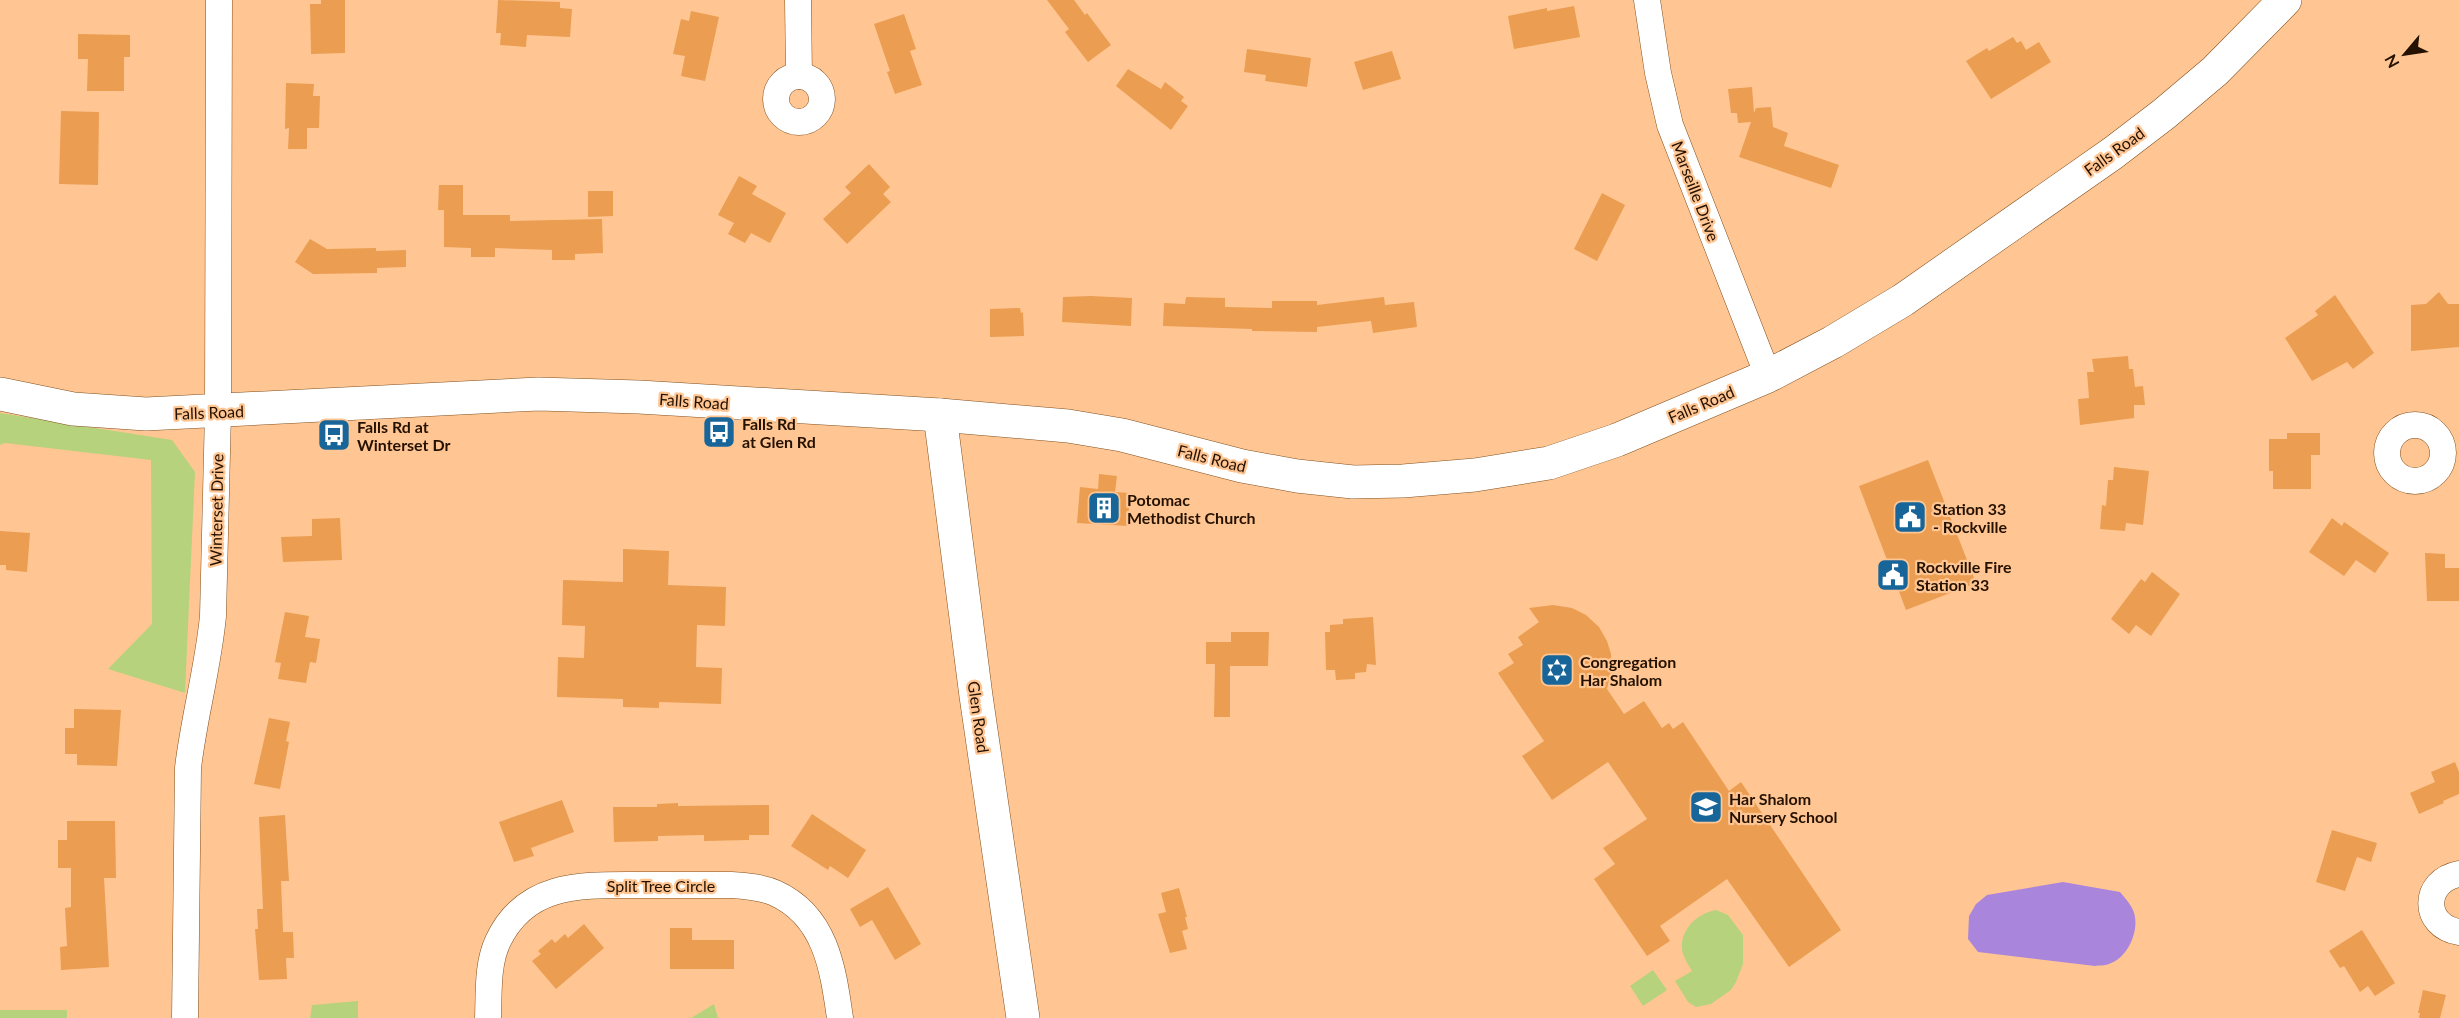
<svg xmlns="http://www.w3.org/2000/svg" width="2459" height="1018" viewBox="0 0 2459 1018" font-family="Lato,sans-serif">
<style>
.green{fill:#b7d27c}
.water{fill:#aa85dc}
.building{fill:#eb9d51}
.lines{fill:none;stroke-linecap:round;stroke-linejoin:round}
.minor-casing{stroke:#82501d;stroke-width:27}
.major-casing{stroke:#82501d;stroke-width:34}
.minor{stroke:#fff;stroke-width:26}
.major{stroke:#fff;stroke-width:33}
.labels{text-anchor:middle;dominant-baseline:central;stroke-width:4.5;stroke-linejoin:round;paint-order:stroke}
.street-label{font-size:16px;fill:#251100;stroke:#ffc693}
.poi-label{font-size:16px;font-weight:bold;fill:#251100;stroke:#ffc693;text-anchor:start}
</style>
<rect width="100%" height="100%" fill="#ffc693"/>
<!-- green -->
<g class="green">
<polygon points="0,413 172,440 195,472 185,693 108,669 152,624 151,460 5,443 0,445"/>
<path d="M1716 910 1728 915 1743 935V964L1736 982 1731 990 1711 1004 1696 1007 1688 1002 1675 981 1692 971C1689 966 1685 960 1683 954 1677 933 1696 913 1716 910Z"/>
<polygon points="1653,970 1667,990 1643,1006 1630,986"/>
<polygon points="358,1001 358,1018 310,1018 312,1005"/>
<polygon points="714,1004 718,1018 691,1018"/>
<rect x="0" y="1010" width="67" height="8"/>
</g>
<!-- water -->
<path class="water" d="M2063 882 2120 892C2124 897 2129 902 2132 908 2142 926 2129 958 2109 964 2105 966 2099 965 2095 966L1978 952 1968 939 1969 916 1976 904 1987 895Z"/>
<!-- building -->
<g class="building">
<polygon points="321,0 345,0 345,53 311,54 310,4 321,4"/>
<polygon points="498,0 560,2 560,8 572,9 570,37 527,35 526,47 500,45 501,33 496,33"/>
<polygon points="1047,0 1074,0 1085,15 1087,13 1111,45 1088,62 1065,32 1069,29"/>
<polygon points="1574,6 1580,37 1514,49 1508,16 1547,8 1547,11"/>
<polygon points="691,11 719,17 705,81 681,76 685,56 673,54 681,19 689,21"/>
<polygon points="904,14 916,49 910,51 922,85 895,94 887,72 890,71 874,24"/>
<polygon points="78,34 130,35 130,57 124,57 124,91 87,91 88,59 78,59"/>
<polygon points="2013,37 2017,43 2021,41 2026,50 2039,42 2051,62 1991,99 1966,61 1987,48 1989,51"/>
<polygon points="1247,49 1311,58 1307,87 1265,81 1266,75 1244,72"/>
<polygon points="1392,51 1401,79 1363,90 1354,62"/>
<polygon points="1128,69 1161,89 1165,82 1184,97 1181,101 1188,106 1171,130 1116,86"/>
<polygon points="286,83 314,84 313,96 320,96 319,128 307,128 307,149 288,149 289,128 285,129"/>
<polygon points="1752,87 1754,113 1756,108 1771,107 1773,127 1788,133 1784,146 1839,165 1831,188 1739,157 1751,122 1738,123 1737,113 1731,113 1728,89"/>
<polygon points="61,111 99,112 98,185 59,184"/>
<polygon points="869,164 890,187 883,194 891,202 847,244 823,219 851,193 845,187"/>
<polygon points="739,176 757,186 752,194 786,213 770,243 751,233 745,243 728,234 734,223 718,215"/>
<polygon points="439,185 463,185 463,215 510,215 510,221 602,219 603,253 575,254 575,260 552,260 552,250 495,248 495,257 471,257 471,248 444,247 444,210 438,210"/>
<polygon points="588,191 613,191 613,216 588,217"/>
<polygon points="1602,193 1625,205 1597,261 1574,249"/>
<polygon points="310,239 327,249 376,248 376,251 406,250 406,267 377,268 377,273 313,274 295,262"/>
<polygon points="2439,292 2448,304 2459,304 2459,347 2411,351 2411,305 2426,304"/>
<polygon points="2335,295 2374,353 2353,369 2347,362 2312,381 2285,338 2318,315 2315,311"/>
<polygon points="1091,296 1132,298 1131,326 1062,322 1063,297"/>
<polygon points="1186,297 1225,298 1225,307 1272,308 1272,301 1317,301 1317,305 1384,297 1385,305 1414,302 1417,327 1373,333 1371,321 1317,327 1317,332 1252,331 1252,329 1163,326 1164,303 1185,304"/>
<polygon points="1020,308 1021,313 1023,312 1024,336 990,337 990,309"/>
<polygon points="2128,356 2129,369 2133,369 2135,387 2143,386 2145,405 2134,405 2134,418 2080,425 2078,399 2089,398 2087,372 2094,372 2092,359"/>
<polygon points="2287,433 2320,433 2320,455 2311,455 2311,489 2273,489 2273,471 2269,471 2269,439 2287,439"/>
<polygon points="1928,460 1976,583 1906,610 1859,486"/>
<polygon points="2114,467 2149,471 2143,525 2126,523 2125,531 2100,529 2102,505 2106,506 2108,480 2113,480"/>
<polygon points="1099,474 1117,476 1115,492 1130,493 1128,526 1077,523 1080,487 1098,489"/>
<polygon points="340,518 342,560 283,562 281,537 312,536 312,519"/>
<polygon points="2332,518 2342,526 2344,522 2389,553 2375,573 2356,560 2344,576 2309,552"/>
<polygon points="0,531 30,533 27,572 6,570 6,565 0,565"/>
<polygon points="623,549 669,551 668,585 726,587 725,626 697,625 696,667 722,668 721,704 659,702 659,708 623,707 623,699 557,697 558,657 584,658 585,626 562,625 563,580 623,582"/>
<polygon points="2425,553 2445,554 2445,568 2459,568 2459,601 2427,601"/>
<polygon points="2152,572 2180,594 2151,636 2136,625 2129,634 2111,619 2141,579 2145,582"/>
<polygon points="1553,605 1572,608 1586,615 1599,627 1607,641 1611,654 1612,667 1607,689 1624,714 1644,701 1662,728 1669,723 1673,729 1683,722 1729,791 1741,782 1841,930 1789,967 1727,879 1660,926 1670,941 1647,956 1594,879 1615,864 1603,848 1647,819 1608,762 1552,800 1522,756 1544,741 1498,673 1514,663 1508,654 1523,645 1518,637 1539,622 1529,608"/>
<polygon points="285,612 309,616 305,637 320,639 316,663 310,662 306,683 278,679 281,663 275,662"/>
<polygon points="1373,617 1376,665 1367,664 1366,672 1355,673 1355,679 1336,680 1335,670 1326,670 1325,632 1330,632 1330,625 1343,624 1343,619"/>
<polygon points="1231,632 1269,632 1268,666 1230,666 1230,717 1214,717 1215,664 1206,664 1206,642 1231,642"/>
<polygon points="74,709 121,710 117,766 77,765 77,754 65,754 65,728 74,728"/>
<polygon points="269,718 290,722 286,741 289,742 280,789 254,784"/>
<polygon points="2455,762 2459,772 2459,794 2443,801 2444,803 2419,814 2410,793 2435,782 2431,772"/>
<polygon points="562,800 574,832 531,848 534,856 514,862 499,822"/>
<polygon points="678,803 678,806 769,805 769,835 749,835 749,840 704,841 704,835 658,836 658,841 614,842 613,807 657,807 657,804"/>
<polygon points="812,814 866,850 848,878 830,866 828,870 791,846"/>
<polygon points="285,815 289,881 281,881 283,932 293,932 294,958 286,958 287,979 259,980 255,929 258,929 257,909 263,909 259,817"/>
<polygon points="67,821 115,821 116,878 104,878 109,967 61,970 60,947 67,946 65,908 71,907 71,868 58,868 58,840 67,840"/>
<polygon points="2332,830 2377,843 2371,862 2357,857 2345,891 2316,882"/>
<polygon points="888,887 921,944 895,960 872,920 860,927 850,909"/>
<polygon points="1179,888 1187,917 1185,917 1188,929 1182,931 1187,949 1170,953 1158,914 1166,912 1161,893"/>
<polygon points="584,924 604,948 556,989 532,961 541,954 538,951 552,939 555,943 565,934 568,938"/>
<polygon points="670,928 692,928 692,940 734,940 734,969 670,969"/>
<polygon points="2362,930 2395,983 2375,996 2368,986 2360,992 2344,966 2340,968 2329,951"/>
<polygon points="2423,990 2446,995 2440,1018 2419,1018 2420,1013 2418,1013"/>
</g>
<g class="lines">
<defs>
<g id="minor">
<polyline points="798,0 799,76"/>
<polyline points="1647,0 1658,73 1670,125 1768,376"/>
<circle cx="799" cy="99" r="23"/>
<circle cx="2415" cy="453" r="28"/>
<path d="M2459 874C2422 881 2422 926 2459 932"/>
<path d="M185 1018 188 768C194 717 208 668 213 616L218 412 219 0"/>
<path d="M488 1018C489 993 487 964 498 941 526 882 582 885 638 885 668 885 699 885 730 885 745 886 762 887 775 893 826 916 833 969 840 1018"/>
</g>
<g id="major">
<polyline points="0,394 73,409 146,414 538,394 639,397 940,415 1068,426 1122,435 1242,466 1297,476 1353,482 1403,481 1475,475 1549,463 1617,440 1768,376 1833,342 1903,300 2113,153 2164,114 2215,71 2285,0"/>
<polyline points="940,415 976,696 1023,1018"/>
</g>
</defs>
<!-- minor casing -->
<use href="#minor" class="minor-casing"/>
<!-- major casing -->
<use href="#major" class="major-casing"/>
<!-- minor -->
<use href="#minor" class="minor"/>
<!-- major -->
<use href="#major" class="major"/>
</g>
<!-- icons -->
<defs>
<symbol id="bus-square" viewBox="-11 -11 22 22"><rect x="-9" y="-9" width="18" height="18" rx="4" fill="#186699" stroke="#ffc693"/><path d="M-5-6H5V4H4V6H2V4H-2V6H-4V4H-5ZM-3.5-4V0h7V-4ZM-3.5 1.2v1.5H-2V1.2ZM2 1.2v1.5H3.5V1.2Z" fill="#fff"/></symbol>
<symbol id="building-square" viewBox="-11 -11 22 22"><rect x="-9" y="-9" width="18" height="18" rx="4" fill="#186699" stroke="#ffc693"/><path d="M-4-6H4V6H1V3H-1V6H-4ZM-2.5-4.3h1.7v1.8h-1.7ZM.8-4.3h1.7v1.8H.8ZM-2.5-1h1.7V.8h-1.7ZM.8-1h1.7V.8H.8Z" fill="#fff"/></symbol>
<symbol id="civic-square" viewBox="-11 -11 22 22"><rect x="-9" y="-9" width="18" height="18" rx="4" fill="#186699" stroke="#ffc693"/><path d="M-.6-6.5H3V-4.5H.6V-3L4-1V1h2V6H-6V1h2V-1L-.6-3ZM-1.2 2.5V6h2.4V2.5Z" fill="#fff"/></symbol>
<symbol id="synagogue-square" viewBox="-11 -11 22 22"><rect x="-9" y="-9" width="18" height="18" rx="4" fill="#186699" stroke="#ffc693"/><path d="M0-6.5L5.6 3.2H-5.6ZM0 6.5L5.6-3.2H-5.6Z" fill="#fff"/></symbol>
<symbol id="school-square" viewBox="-11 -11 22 22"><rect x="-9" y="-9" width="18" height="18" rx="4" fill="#186699" stroke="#ffc693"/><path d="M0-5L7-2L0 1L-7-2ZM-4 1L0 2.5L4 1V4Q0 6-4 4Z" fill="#fff"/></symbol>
</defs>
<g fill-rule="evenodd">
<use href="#bus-square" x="700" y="413" width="38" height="38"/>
<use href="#bus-square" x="315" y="416" width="38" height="38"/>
<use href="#building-square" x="1085" y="489" width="38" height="38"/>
<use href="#civic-square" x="1891" y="498" width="38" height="38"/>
<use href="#civic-square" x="1874" y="556" width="38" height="38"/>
<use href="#synagogue-square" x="1538" y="651" width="38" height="38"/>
<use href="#school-square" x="1687" y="788" width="38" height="38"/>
</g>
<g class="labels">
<!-- street labels -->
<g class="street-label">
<text transform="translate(2114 151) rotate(-36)">Falls Road</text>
<text transform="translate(1696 191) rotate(69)">Marseille Drive</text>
<text transform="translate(694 401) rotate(4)">Falls Road</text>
<text transform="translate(1701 404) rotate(-23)">Falls Road</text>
<text transform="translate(209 412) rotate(-2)">Falls Road</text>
<text transform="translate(1212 458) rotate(14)">Falls Road</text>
<text transform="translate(216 510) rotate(-89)">Winterset Drive</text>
<text transform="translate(979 717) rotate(82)">Glen Road</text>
<text x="661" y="885">Split Tree Circle</text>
</g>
<!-- poi labels -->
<g class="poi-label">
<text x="742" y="423">Falls Rd<tspan x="742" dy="18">at Glen Rd</tspan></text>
<text x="357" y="426">Falls Rd at<tspan x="357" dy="18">Winterset Dr</tspan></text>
<text x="1127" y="499">Potomac<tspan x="1127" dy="18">Methodist Church</tspan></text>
<text x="1933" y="508">Station 33<tspan x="1933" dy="18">- Rockville</tspan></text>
<text x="1916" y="566">Rockville Fire<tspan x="1916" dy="18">Station 33</tspan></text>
<text x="1580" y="661">Congregation<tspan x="1580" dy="18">Har Shalom</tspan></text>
<text x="1729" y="798">Har Shalom<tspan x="1729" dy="18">Nursery School</tspan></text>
</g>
</g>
<!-- north arrow -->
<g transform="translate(2405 54) rotate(241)" stroke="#ffc693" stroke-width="4.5" paint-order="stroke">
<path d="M0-4.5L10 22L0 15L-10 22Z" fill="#251100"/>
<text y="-9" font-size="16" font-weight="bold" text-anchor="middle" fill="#251100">N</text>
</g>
</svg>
